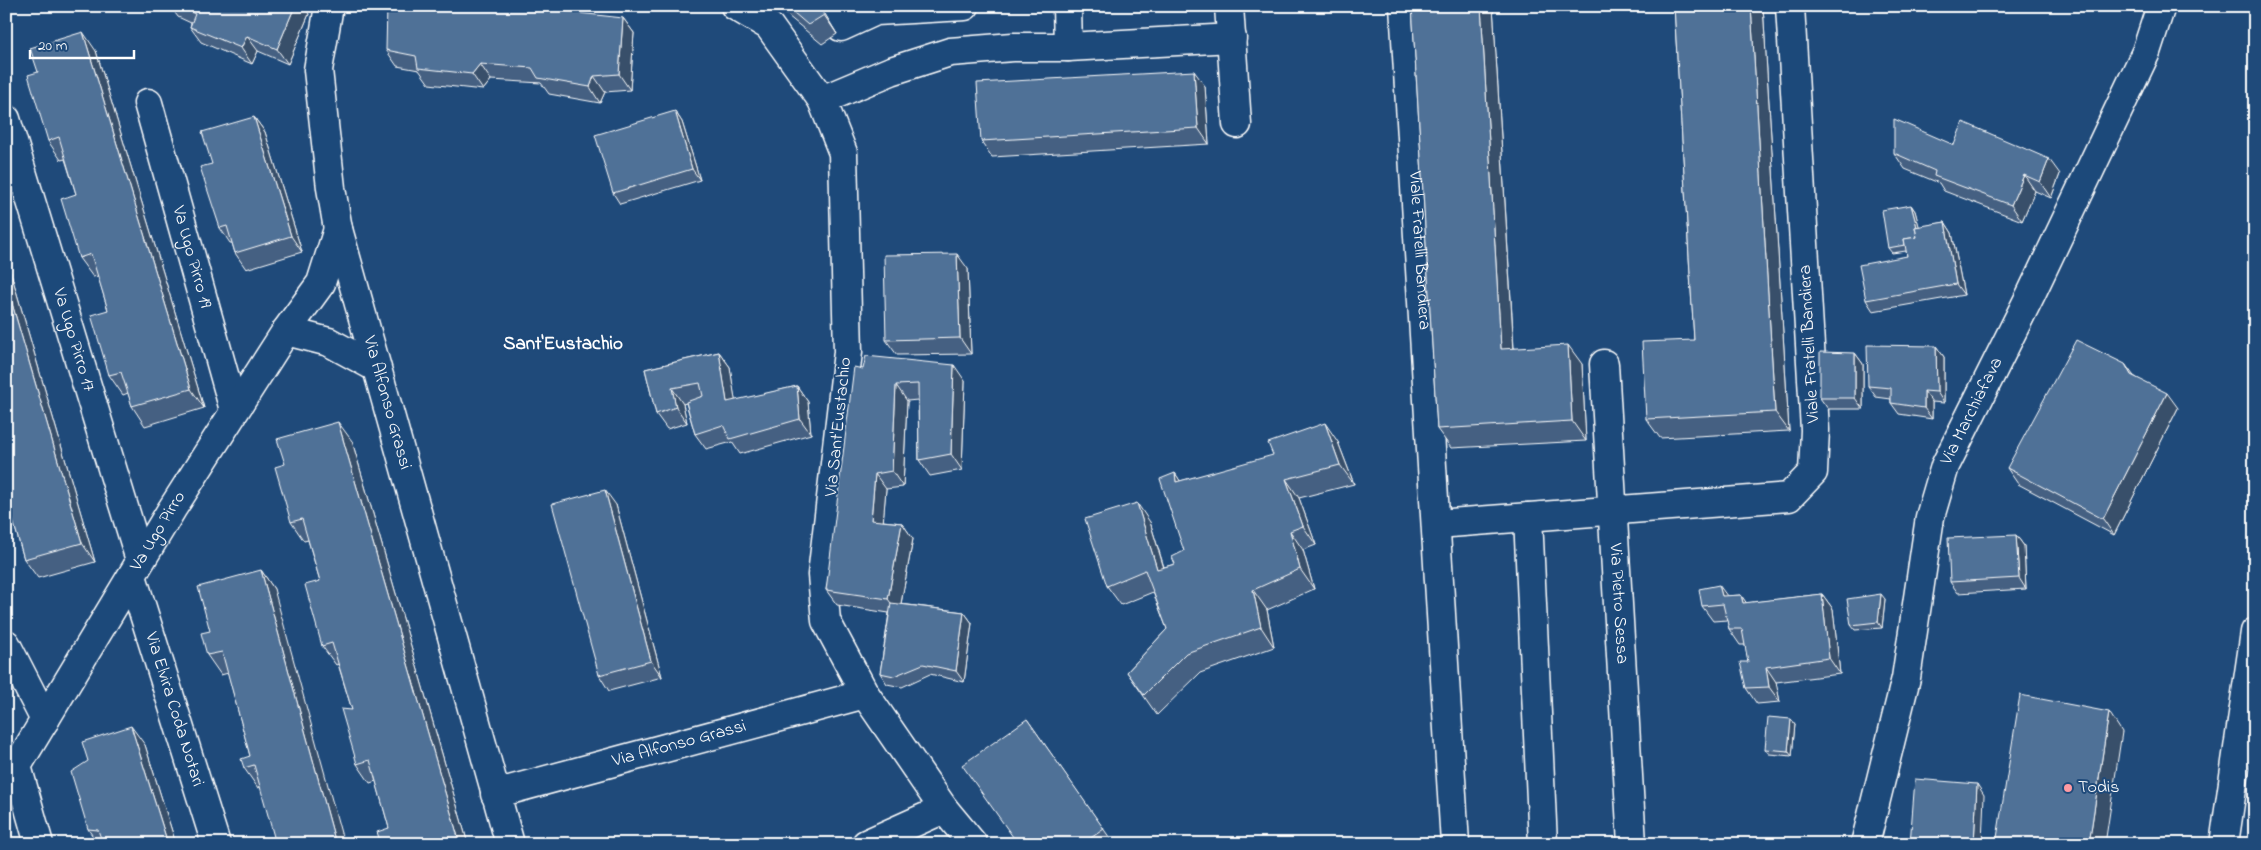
<svg xmlns="http://www.w3.org/2000/svg" width="2261" height="850" viewBox="0 0 2261 850" font-family="'Indie Flower',sans-serif">
<style>
.lines{fill:none;stroke-linecap:round;stroke-linejoin:round}
.street-casing{stroke:#fff;stroke-width:31}
.highway-casing{stroke:#fff;stroke-width:31}
.street{stroke:#1f4a7a;stroke-width:28}
.highway{stroke:#1f4a7a;stroke-width:28}
.wall{fill:#456182;stroke:#fff}
.shaded-wall{fill:#384f6a;stroke:#fff}
.building{fill:#507197;stroke:#fff}
.poi-dot{fill:#ff9aa2;stroke:#1f4a7a;stroke-width:2}
.labels{text-anchor:middle;dominant-baseline:central;stroke-width:4;stroke-linejoin:round;paint-order:stroke}
.street-label{font-size:18px;fill:#fff;stroke:#1f4a7a}
.poi-label{font-size:18px;fill:#fff;stroke:#1f4a7a;text-anchor:start}
.neighbourhood-label{font-size:19px;font-weight:bold;fill:#fff;stroke:#1f4a7a}
</style>
<rect width="100%" height="100%" fill="#1f4a7a"/>
<filter id="ink" filterUnits="userSpaceOnUse"><feTurbulence type="fractalNoise" baseFrequency=".02" numOctaves="2"/><feDisplacementMap in="SourceGraphic" scale="10" xChannelSelector="R" yChannelSelector="G"/><feConvolveMatrix kernelMatrix="1 2 1 2 8 2 1 2 1" color-interpolation-filters="sRGB"/></filter>
<g filter="url(#ink)">
<g class="lines">
<defs>
<g id="street">
<path id="s1" d="M329 6 318 70 331 188 338 229 510 844"/>
<polyline points="735,6 769,26 822,100 843,153 848,352 822,575 826,621 865,694 944,809 973,844"/>
<polyline points="829,6 841,27 876,11 965,6"/>
<polyline points="1229,6 1237,124"/>
<path id="s2" d="M1404 6 1455 844"/>
<polyline points="1068,47 1232,38"/>
<polyline points="822,100 891,71 950,52 1013,47 1068,47 1067,6"/>
<path id="s3" d="M148 103 234 410"/>
<path id="s4" d="M6 119 140 560"/>
<polyline points="286,331 329,342 375,367"/>
<path id="s5" d="M1604 364 1632 844"/>
<polyline points="1528,517 1543,844"/>
<polyline points="1437,524 1789,497 1813,472 1815,430 1790,6"/>
<path id="s6" d="M132 576 216 844"/>
<polyline points="6,644 45,720"/>
<path id="s7" d="M495 794 865 694"/>
<path id="s8" d="M39 844 17 766 172 509 286 331 321 283 338 229"/>
<polyline points="866,844 944,809"/>
<path id="s9" d="M1865 844 1906 678 1930 517 1945 466 2031 294 2146 52 2161 6"/>
</g>
<polyline id="highway" points="2224,844 2255,632"/>
</defs>
<!-- street casing -->
<use href="#street" class="street-casing"/>
<!-- highway casing -->
<use href="#highway" class="highway-casing"/>
<!-- street -->
<use href="#street" class="street"/>
<!-- highway -->
<use href="#highway" class="highway"/>
</g>
<!-- wall -->
<g class="wall">
<polygon points="170,6 303,6 309,14 288,64 258,51 252,64 201,42 190,27 191,23 178,17"/>
<polygon points="776,6 820,6 837,34 822,44"/>
<polygon points="1412,6 1493,6 1514,348 1582,364 1586,441 1451,448 1437,429"/>
<polygon points="1674,6 1763,6 1789,431 1660,438 1646,419 1694,340"/>
<polygon points="623,18 634,33 630,90 605,92 600,103 549,94 541,83 491,80 483,90 429,84 419,70 397,66 386,50"/>
<polygon points="96,51 204,408 145,426 132,406 128,393 123,395 109,375 108,310 98,276 93,277 79,258 76,194 65,159 61,160 48,141"/>
<polygon points="1205,86 1209,144 992,157 981,141"/>
<polygon points="675,111 682,122 700,180 620,204 613,193"/>
<polygon points="254,117 265,132 302,252 246,269 235,253 232,243 230,243 220,228 212,164"/>
<polygon points="1954,145 2060,174 2051,198 2035,191 2022,221 1944,191 1939,183 1905,169 1894,153"/>
<polygon points="1911,205 1915,211 1919,227 1945,222 1952,233 1964,295 1873,311 1866,300 1907,256 1906,251 1892,253 1888,248"/>
<polygon points="6,256 95,562 38,578 24,559 6,496"/>
<polygon points="968,269 971,354 897,355 886,340"/>
<polygon points="1936,346 1944,357 1944,403 1932,402 1932,419 1899,414 1891,403 1891,399 1876,397 1868,386"/>
<polygon points="719,352 730,367 735,401 797,386 808,402 811,434 740,454 732,442 706,449 695,434 686,403 683,404 687,423 667,429 656,414 645,369"/>
<polygon points="1855,353 1863,364 1863,409 1828,409 1820,398"/>
<polygon points="863,369 965,381 962,470 930,476 919,460 918,400 907,401 903,487 886,489 883,521 902,523 913,539 901,604 964,612 972,623 964,682 930,674 902,687 887,684 880,673 889,613 837,605 826,590"/>
<polygon points="2134,376 2178,408 2114,535 2018,484 2007,468"/>
<polygon points="352,441 468,844 381,844 389,828 376,781 370,783 357,764 352,710 338,664 336,665 322,646 320,581 308,540 304,541 291,522"/>
<polygon points="1338,442 1354,484 1299,498 1316,545 1303,550 1314,589 1267,610 1274,647 1200,673 1157,715 1127,672 1167,629 1153,592 1121,605 1107,586 1150,522 1164,567 1175,564 1184,551 1175,473 1180,481"/>
<polygon points="616,505 662,677 609,691 599,675"/>
<polygon points="2016,535 2024,546 2026,589 1958,593 1950,582"/>
<polygon points="261,570 274,589 260,787 258,788 244,768 250,756 228,673 221,675 207,655 210,631"/>
<polygon points="1822,594 1833,609 1840,674 1776,682 1780,702 1757,704 1746,688 1748,662 1745,645 1740,645 1729,629 1727,620 1713,621 1702,606 1727,596 1741,595 1746,603"/>
<polygon points="1885,599 1882,628 1855,630 1851,625"/>
<polygon points="1027,719 1114,844 1018,844"/>
<polygon points="1791,719 1795,724 1792,756 1769,754 1765,749"/>
<polygon points="145,745 176,844 98,844 88,829"/>
</g>
<!-- shaded-wall -->
<g class="shaded-wall">
<polygon points="161,6 167,6 164,10"/>
<polygon points="295,6 303,6 309,14 288,64 277,49"/>
<polygon points="818,6 820,6 837,34 824,15"/>
<polygon points="1481,6 1493,6 1515,368 1501,349"/>
<polygon points="1751,6 1763,6 1789,431 1775,412"/>
<polygon points="623,18 634,33 630,90 619,74"/>
<polygon points="83,32 96,51 204,408 191,389"/>
<polygon points="247,36 258,51 252,64 241,48"/>
<polygon points="480,64 491,80 483,90 472,74"/>
<polygon points="1194,71 1205,86 1209,144 1198,128"/>
<polygon points="594,76 605,92 600,103 590,87"/>
<polygon points="675,111 682,122 700,180 692,169"/>
<polygon points="254,117 265,132 302,252 291,236"/>
<polygon points="2049,159 2060,174 2051,198 2040,182"/>
<polygon points="2024,175 2035,191 2022,221 2011,205"/>
<polygon points="1911,205 1915,211 1925,248 1921,242"/>
<polygon points="1945,222 1952,233 1964,295 1956,284"/>
<polygon points="957,254 968,269 971,354 960,338"/>
<polygon points="6,256 95,562 82,543 6,283"/>
<polygon points="1568,345 1582,364 1586,441 1572,421"/>
<polygon points="1936,346 1944,357 1944,403 1937,392"/>
<polygon points="719,352 730,367 738,418 727,402"/>
<polygon points="1855,353 1863,364 1863,409 1855,398"/>
<polygon points="2125,364 2136,379 2131,375"/>
<polygon points="954,365 965,381 962,470 951,454"/>
<polygon points="896,385 907,401 903,487 892,471"/>
<polygon points="797,386 808,402 811,434 800,419"/>
<polygon points="672,388 683,404 687,423 676,407"/>
<polygon points="1924,391 1932,402 1932,419 1924,408"/>
<polygon points="2167,393 2178,408 2114,535 2103,519"/>
<polygon points="338,422 352,441 468,844 460,844"/>
<polygon points="1325,423 1338,442 1354,484 1340,465"/>
<polygon points="1175,473 1188,493 1176,482"/>
<polygon points="875,474 886,489 882,536 871,520"/>
<polygon points="1286,479 1299,498 1316,545 1303,526"/>
<polygon points="605,490 616,505 662,677 651,661"/>
<polygon points="1137,503 1150,522 1170,588 1157,569"/>
<polygon points="902,523 913,539 899,614 888,599"/>
<polygon points="1290,531 1303,550 1314,589 1300,569"/>
<polygon points="2016,535 2024,546 2026,589 2019,578"/>
<polygon points="261,570 274,589 344,844 336,844"/>
<polygon points="1719,585 1730,600 1722,596"/>
<polygon points="1253,590 1267,610 1274,647 1261,627"/>
<polygon points="1822,594 1833,609 1840,674 1829,658"/>
<polygon points="1881,594 1885,599 1882,628 1878,622"/>
<polygon points="1741,595 1752,611 1743,603"/>
<polygon points="964,612 972,623 964,682 956,671"/>
<polygon points="1766,667 1776,682 1780,702 1769,687"/>
<polygon points="2109,712 2122,732 2105,844 2089,844"/>
<polygon points="1791,719 1795,724 1792,756 1788,751"/>
<polygon points="131,726 145,745 176,844 168,844"/>
<polygon points="1977,784 1984,795 1982,844 1974,844"/>
</g>
<!-- building -->
<g class="building">
<polygon points="178,6 295,6 277,49 247,36 241,48 190,27 195,14"/>
<polygon points="387,6 516,6 623,18 619,74 594,76 590,87 538,78 532,68 480,64 472,74 418,68 416,56 386,50"/>
<polygon points="786,6 818,6 824,15 808,25"/>
<polygon points="1412,6 1481,6 1501,349 1568,345 1572,421 1437,429"/>
<polygon points="1674,6 1751,6 1775,412 1646,419 1642,342 1694,340"/>
<polygon points="83,32 191,389 132,406 121,372 109,375 91,315 108,310 91,254 79,258 61,199 76,194 59,137 48,141 28,75 38,72 30,48"/>
<polygon points="1194,71 1198,128 981,141 977,83"/>
<polygon points="675,111 692,169 613,193 595,135"/>
<polygon points="254,117 291,236 235,253 227,226 220,228 200,167 212,164 202,132"/>
<polygon points="1894,119 1954,145 1963,122 2049,159 2040,182 2024,175 2011,205 1934,176 1935,171 1894,153"/>
<polygon points="1911,205 1917,227 1915,227 1917,237 1904,239 1905,245 1888,248 1882,210"/>
<polygon points="1945,222 1956,284 1866,300 1859,265 1907,256 1904,239 1917,237 1915,227"/>
<polygon points="957,254 960,338 886,340 884,255"/>
<polygon points="6,283 82,543 24,559 6,496"/>
<polygon points="2076,340 2125,364 2131,375 2167,393 2103,519 2007,468"/>
<polygon points="1867,345 1936,346 1937,392 1924,391 1924,408 1891,403 1891,388 1868,386"/>
<polygon points="719,352 727,402 797,386 800,419 730,439 723,425 695,434 686,402 703,396 700,383 672,388 676,407 656,414 645,369"/>
<polygon points="1820,352 1855,353 1855,398 1820,398"/>
<polygon points="866,356 954,365 951,454 919,460 918,384 896,385 892,471 875,474 871,520 902,523 888,599 826,590 854,367 863,369"/>
<polygon points="338,422 460,844 381,844 377,832 389,828 370,760 357,764 341,709 352,710 332,643 322,646 305,585 320,581 302,519 291,522 275,467 285,464 277,439"/>
<polygon points="1325,423 1340,465 1286,479 1303,526 1290,531 1300,569 1253,590 1261,627 1186,653 1144,695 1127,672 1167,629 1145,570 1107,586 1085,519 1137,503 1157,569 1175,564 1172,557 1184,551 1160,479 1175,473 1176,482 1273,455 1268,443"/>
<polygon points="605,490 651,661 599,675 552,504"/>
<polygon points="2016,535 2019,578 1950,582 1948,538"/>
<polygon points="261,570 336,844 276,844 254,765 244,768 241,759 250,756 222,652 207,655 201,633 210,631 198,587"/>
<polygon points="1719,585 1722,596 1741,595 1743,603 1822,594 1829,658 1766,667 1769,687 1746,688 1740,662 1748,662 1742,629 1729,629 1723,604 1702,606 1699,589"/>
<polygon points="1881,594 1878,622 1851,625 1847,599"/>
<polygon points="891,603 964,612 956,671 923,664 894,676 880,673"/>
<polygon points="2020,695 2109,712 2089,844 1996,844"/>
<polygon points="1768,717 1791,719 1788,751 1765,749"/>
<polygon points="1027,719 1104,829 1082,844 1018,844 962,765"/>
<polygon points="131,726 168,844 103,844 98,830 88,829 71,772 88,761 82,742"/>
<polygon points="1915,779 1977,784 1974,844 1910,844"/>
</g>
</g>
<!-- markers -->
<circle class="poi-dot" cx="2068" cy="788" r="5"/>
<g class="labels">
<!-- street labels -->
<g class="street-label">
<text stroke="none"><textPath href="#s2" startOffset="245">Viale Fratelli Bandiera</textPath></text>
<text stroke="none"><textPath href="#s3" startOffset="160">Va Ugo Pirro 19</textPath></text>
<text stroke="none"><textPath href="#s4" startOffset="231">Va Ugo Pirro 17</textPath></text>
<text transform="translate(1810 344) rotate(-93)">Viale Fratelli Bandiera</text>
<text stroke="none"><textPath href="#s1" startOffset="406">Via Alfonso Grassi</textPath></text>
<text stroke="none"><textPath href="#s9" startOffset="448">Via Marchiafava</textPath></text>
<text transform="translate(839 427) rotate(-84)">Via Sant'Eustachio</text>
<text stroke="none"><textPath href="#s8" startOffset="355">Va Ugo Pirro</textPath></text>
<text stroke="none"><textPath href="#s5" startOffset="240">Via Pietro Sessa</textPath></text>
<text stroke="none"><textPath href="#s6" startOffset="140">Via Elvira Coda Notari</textPath></text>
<text stroke="none"><textPath href="#s7" startOffset="191">Via Alfonso Grassi</textPath></text>
</g>
<!-- poi labels -->
<g class="poi-label">
<text x="2078" y="788">Todis</text>
</g>
<!-- neighbourhood labels -->
<g class="neighbourhood-label">
<text x="563" y="344">Sant'Eustachio</text>
</g>
</g>
<!-- margin -->
<rect width="2261" height="850" fill="none" stroke="#1f4a7a" stroke-width="25"/>
<rect x="12" y="12" width="2236" height="825" fill="none" stroke="#fff" stroke-width="2" filter="url(#ink)"/>
<!-- scale -->
<path d="M30 50v8h104v-8" fill="none" stroke="#ffffff" stroke-width="2.5"/>
<text x="38" y="50" font-size="15" fill="#ffffff" stroke="#1f4a7a" stroke-width="4" paint-order="stroke">20 m</text>
</svg>
